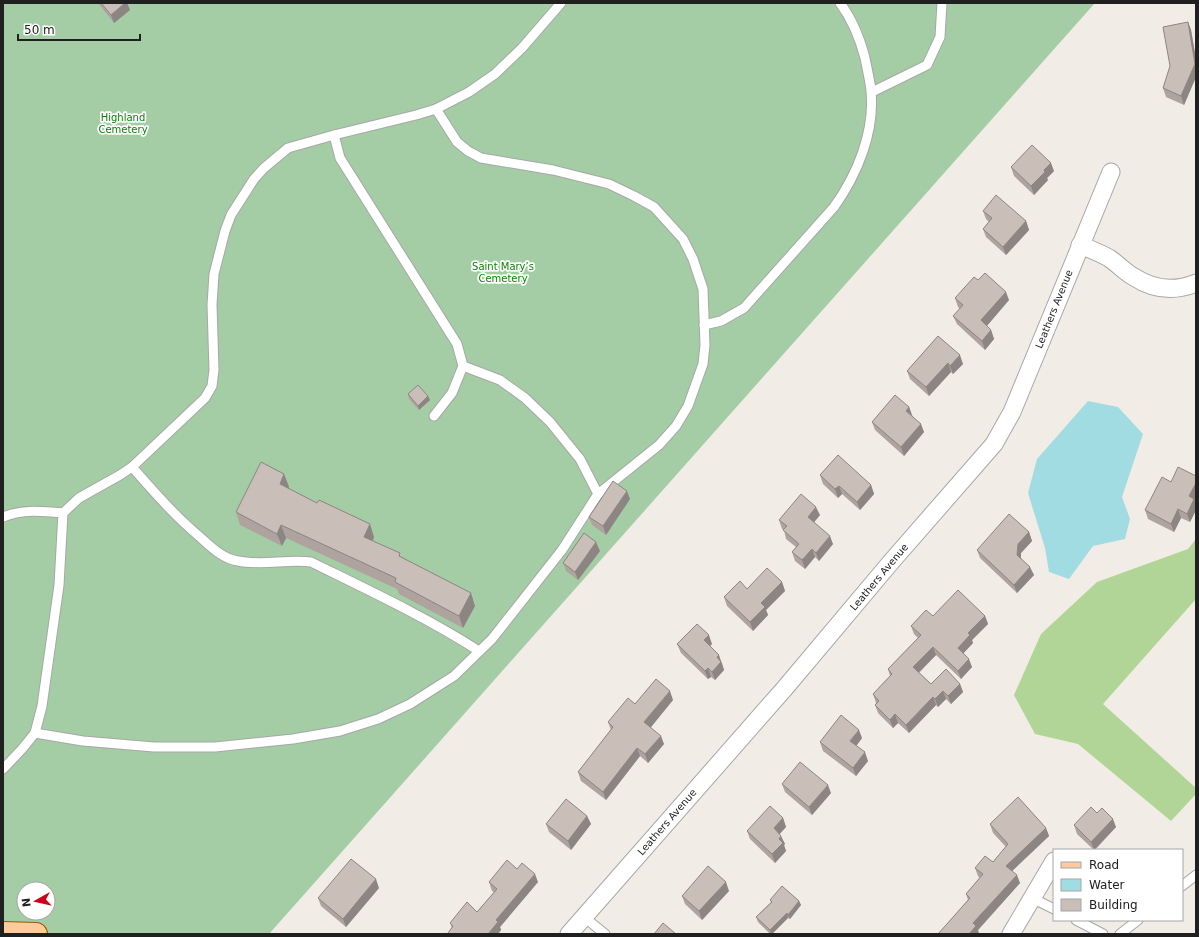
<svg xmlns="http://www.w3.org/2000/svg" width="1199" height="937" viewBox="0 0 1199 937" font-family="'DejaVu Sans',sans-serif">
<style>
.forest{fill:#b0d596}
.cemetery{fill:#a4cda6;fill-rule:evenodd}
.water{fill:#a2dce3}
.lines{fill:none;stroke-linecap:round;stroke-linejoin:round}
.service-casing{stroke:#a7a7a7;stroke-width:11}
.minor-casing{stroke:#a7a7a7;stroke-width:19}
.primary-casing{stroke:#9c5700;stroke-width:24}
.service{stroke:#fff;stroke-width:9}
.minor{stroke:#fff;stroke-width:17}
.primary{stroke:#ffca9d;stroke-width:22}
.wall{fill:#aea39e}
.shaded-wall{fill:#8d8581}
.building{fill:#cabeb8;stroke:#8d8581}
.labels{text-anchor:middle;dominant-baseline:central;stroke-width:3.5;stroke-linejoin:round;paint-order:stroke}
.park-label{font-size:10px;fill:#068601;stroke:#fff}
.street-label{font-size:10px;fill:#202020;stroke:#fff}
</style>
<rect width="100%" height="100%" fill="#f2ece6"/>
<!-- forest -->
<polygon class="forest" points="1196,539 1196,599 1103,704 1196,788 1196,794 1171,821 1078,744 1035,734 1014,695 1041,634 1097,582 1188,549"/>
<!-- cemetery -->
<path class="cemetery" d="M3 3H1095L269 934H36L3 933ZM24 889H48V913H24Z"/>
<!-- water -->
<polygon class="water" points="1088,401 1118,407 1143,434 1122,497 1130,519 1125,539 1093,546 1069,579 1049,572 1045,548 1028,493 1037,459"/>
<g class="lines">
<defs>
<g id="service">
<polyline points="872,92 927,65 940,37 942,3"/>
<polyline points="436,109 457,142 468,151 481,158 553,170 609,184 634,196 654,207 683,239 693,259 703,289 705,345 703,364 688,406 676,426 659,445 598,494"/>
<path d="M704 325 721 321 744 308 834 207C857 175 875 132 871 91 870 80 867 69 865 58 860 39 852 19 840 3"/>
<polyline points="434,416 452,393 463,366"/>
<path d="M132 467C154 492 175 516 200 537 211 547 223 559 238 561 262 566 287 559 311 562 368 590 426 617 479 651"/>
<path d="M3 517C22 509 43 511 63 513"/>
<polyline points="35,733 83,741 154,747 215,747 293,739 340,731 378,719 410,704 454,676 492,639 562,550 598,494 580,459 550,422 525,398 500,380 463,366 457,344 340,158 334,135"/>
<polyline points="3,769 22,749 35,733 42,706 59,585 63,513 79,498 120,475 132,467 205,398 212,386 214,370 212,305 214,274 225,231 231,215 254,179 264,168 288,148 334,135 416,115 436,109 469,92 495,74 522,48 561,3"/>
<polyline points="1182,886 1196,875"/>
<polyline points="1032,898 1054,909"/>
<polyline points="584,917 605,934"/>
<polyline points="1076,920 1103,934"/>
<polyline points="1120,934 1138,920"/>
</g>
<g id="minor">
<path d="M1080 245C1090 249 1100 253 1109 258 1118 264 1125 272 1134 277 1154 290 1174 292 1196 283"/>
<polyline points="569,934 785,688 891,562 994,444 1012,412 1111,172"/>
<polyline points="1011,934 1054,861"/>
</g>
<polyline id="primary" points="3,933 36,934"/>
</defs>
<!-- service casing -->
<use href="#service" class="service-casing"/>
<!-- minor casing -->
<use href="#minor" class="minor-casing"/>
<!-- primary casing -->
<use href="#primary" class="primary-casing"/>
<!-- service -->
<use href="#service" class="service"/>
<!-- minor -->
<use href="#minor" class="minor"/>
<!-- primary -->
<use href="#primary" class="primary"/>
</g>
<!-- wall -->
<g class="wall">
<polygon points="98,3 127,3 130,10 114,23"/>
<polygon points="1188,22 1191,30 1196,59 1196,77 1184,105 1166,97 1163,88"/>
<polygon points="1011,167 1054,171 1047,178 1048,180 1034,195 1014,176"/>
<polygon points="983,211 1026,221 1029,230 1006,255 986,237 983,229 989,222 986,219"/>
<polygon points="978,280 1009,300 987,326 991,330 994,339 985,350 957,324 953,316 960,309 958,307 955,298"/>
<polygon points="938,336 963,364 953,374 951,372 929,396 910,379 907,371"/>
<polygon points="408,394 428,396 430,400 419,410 409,399"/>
<polygon points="909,407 912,415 924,432 904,456 875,430 872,422"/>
<polygon points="284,474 289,487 288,488 374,537 373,541 402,557 475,606 463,628 399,594 397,589 286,538 282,546 240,525 236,512"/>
<polygon points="820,475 871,485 874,494 860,510 842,494 838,498 823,484"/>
<polygon points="630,499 606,535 592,525 589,517"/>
<polygon points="1195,500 1196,504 1196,510 1190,522 1181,518 1174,532 1148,519 1145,510"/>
<polygon points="820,515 814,522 833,544 819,561 815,557 805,569 795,561 792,552 796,547 786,539 784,530 782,529 779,520"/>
<polygon points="1029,532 1032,541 1021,553 1021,558 1034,575 1017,593 980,558 977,550"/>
<polygon points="600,551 578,580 566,571 563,563"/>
<polygon points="782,582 785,591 766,610 768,615 753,631 727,606 724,597 747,589"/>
<polygon points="933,616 985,616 988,624 972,640 973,643 963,653 972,667 961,679 936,655 919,673 931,684 960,684 963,692 951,704 946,699 938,707 936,705 909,733 898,723 893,728 878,713 875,705 876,703 873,694 890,676 888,669 918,638 914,634 911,626"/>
<polygon points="677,644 712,644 710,646 722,663 724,670 715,680 711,677 708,679 681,653"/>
<polygon points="673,700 650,727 664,744 648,763 640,756 606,800 581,781 578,772 611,730 608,722 635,704"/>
<polygon points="862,738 856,746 868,761 856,776 823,751 820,742"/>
<polygon points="782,784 831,793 812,815 785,792"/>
<polygon points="1097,813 1116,827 1095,850 1094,850 1077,834 1074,825"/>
<polygon points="587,816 591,824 571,850 549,832 546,824"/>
<polygon points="783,818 786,827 779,834 785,844 784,845 786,851 775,863 750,839 747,831"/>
<polygon points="990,824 1046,828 1049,836 1012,871 1020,883 978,930 979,934 938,934 968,900 966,894 980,878 978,876 975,868 993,862 1006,847 993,833"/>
<polygon points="517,869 538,882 500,927 501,930 498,934 448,934 448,933 452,928 450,923 477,912 494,892 492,891 489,882"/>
<polygon points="379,888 346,927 321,906 318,898"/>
<polygon points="729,891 702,920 685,904 682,896"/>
<polygon points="770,900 799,901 801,905 790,919 788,918 772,934 770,934 758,922 756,917 771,902"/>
</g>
<!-- shaded-wall -->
<g class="shaded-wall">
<polygon points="125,3 127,3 130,10 114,23 111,15"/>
<polygon points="1188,22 1191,30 1196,59 1196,77 1184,105 1181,96"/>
<polygon points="1051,163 1054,171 1047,178 1048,180 1034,195 1031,186 1044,170"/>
<polygon points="1026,221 1029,230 1006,255 1003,247"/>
<polygon points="1006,292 1009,300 984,329 981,320"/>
<polygon points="991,330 994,339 985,350 982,341"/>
<polygon points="960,355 963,364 953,374 950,366"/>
<polygon points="948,363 951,372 929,396 926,387"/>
<polygon points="428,396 430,400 419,410 418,406"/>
<polygon points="909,407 912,415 906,411"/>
<polygon points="921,424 924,432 904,456 901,447"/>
<polygon points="284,474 289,487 284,496 280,484"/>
<polygon points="1196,483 1196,497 1195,500 1196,504 1196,510 1190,522 1187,514 1189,496"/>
<polygon points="871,485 874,494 860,510 857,502"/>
<polygon points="839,486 842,494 838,498 835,489"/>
<polygon points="627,491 630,499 606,535 603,526"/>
<polygon points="816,507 820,515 811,526 808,517"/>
<polygon points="1178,509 1181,518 1174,532 1171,524"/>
<polygon points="370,524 374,537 369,549 364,537"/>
<polygon points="281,525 286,538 282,546 277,534"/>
<polygon points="1029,532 1032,541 1021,553 1021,563 1017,555 1018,544"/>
<polygon points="830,536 833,544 819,561 816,553"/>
<polygon points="596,542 600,551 578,580 575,572"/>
<polygon points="812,549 815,557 805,569 802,560"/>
<polygon points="1030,567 1034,575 1017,593 1014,585"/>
<polygon points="782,582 785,591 766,610 768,615 753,631 750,622 761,603"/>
<polygon points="471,593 475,606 463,628 459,616"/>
<polygon points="985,616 988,624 972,640 973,643 961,656 958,648 968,633"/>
<polygon points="709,635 712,644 707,649 704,640"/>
<polygon points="933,647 936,655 916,675 913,667"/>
<polygon points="719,655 724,670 715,680 712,672 717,657"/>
<polygon points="969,659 972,667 961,679 958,671"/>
<polygon points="708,668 711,677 708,679 705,671"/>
<polygon points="960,684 963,692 951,704 948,696"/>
<polygon points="670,691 673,700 648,731 644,722"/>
<polygon points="943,691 946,699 938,707 935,699"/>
<polygon points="933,697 936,705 909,733 906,725"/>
<polygon points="895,714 898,723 893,728 890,720"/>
<polygon points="859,730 862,738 854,749 850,741"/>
<polygon points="661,736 664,744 648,763 645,754"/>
<polygon points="637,748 640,756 606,800 603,792"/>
<polygon points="865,752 868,761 856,776 853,768"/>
<polygon points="828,785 831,793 812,815 809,807"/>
<polygon points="587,816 591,824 571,850 568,841"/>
<polygon points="783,818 786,827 777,837 774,828"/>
<polygon points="1113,819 1116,827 1094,850 1091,842"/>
<polygon points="1046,828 1049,836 1009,874 1006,866"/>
<polygon points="781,836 785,844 784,845 786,851 775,863 772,854 779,839"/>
<polygon points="535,874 538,882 500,927 501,930 498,934 488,934 496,920"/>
<polygon points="1017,875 1020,883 978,930 979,934 969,934 973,923"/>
<polygon points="376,879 379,888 346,927 343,919"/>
<polygon points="726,882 729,891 702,920 699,911"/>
<polygon points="799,901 801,905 790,919 788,915"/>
<polygon points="787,913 788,918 772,934 771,934 770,930"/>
</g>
<!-- building -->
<g class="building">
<polygon points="101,3 125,3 111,15"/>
<polygon points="1188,22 1195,64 1181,96 1163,88 1170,66 1163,27"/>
<polygon points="1032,145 1051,163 1044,170 1045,172 1031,186 1011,167"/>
<polygon points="996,195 1026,221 1003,247 983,229 992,218 983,211"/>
<polygon points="985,273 1006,292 981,320 991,330 982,341 953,316 963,305 955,298 974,277 978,280"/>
<polygon points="938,336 960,355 950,366 948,363 926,387 907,371"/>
<polygon points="418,385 428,396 418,406 408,394"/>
<polygon points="895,395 909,407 906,411 921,424 901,447 872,422"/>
<polygon points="838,455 871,485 857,502 839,486 835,489 820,475"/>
<polygon points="261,462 284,474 280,484 317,503 319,500 370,524 364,537 400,553 399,556 471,593 459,616 395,582 396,578 281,525 277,534 236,512"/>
<polygon points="1178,467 1196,476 1196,483 1189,496 1194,499 1187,514 1178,509 1171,524 1145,510 1162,477 1171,482"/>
<polygon points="613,481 627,491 603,526 589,517"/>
<polygon points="801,494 816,507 808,517 830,536 816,553 812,549 802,560 792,552 799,544 783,530 787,526 779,520"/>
<polygon points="1009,514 1029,532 1018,544 1017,555 1030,567 1014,585 977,550"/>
<polygon points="584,533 596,542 575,572 563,563"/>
<polygon points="767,568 782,582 761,603 765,607 750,622 724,597 740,581 747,589"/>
<polygon points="958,590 985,616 968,633 970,635 958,648 969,659 958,671 933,647 913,667 931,684 946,669 960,684 948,696 943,691 935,699 933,697 906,725 895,714 890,720 875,705 879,701 873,694 892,674 888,669 921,635 911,626 926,610 933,616"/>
<polygon points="697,624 709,635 704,640 719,655 717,657 721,662 712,672 708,668 705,671 677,644"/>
<polygon points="656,679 670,691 644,722 661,736 645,754 637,748 603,792 578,772 613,727 608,722 628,698 635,704"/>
<polygon points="841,715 859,730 850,741 865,752 853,768 820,742"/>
<polygon points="800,762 828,785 809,807 782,784"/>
<polygon points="1018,797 1046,828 1006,866 1017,875 973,923 976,926 969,934 938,934 970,898 966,894 983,874 975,868 985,856 993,862 1008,844 990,824"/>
<polygon points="566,799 587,816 568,841 546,824"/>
<polygon points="770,806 783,818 774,828 781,836 779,839 783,843 772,854 747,831"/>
<polygon points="1091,807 1097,813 1102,808 1113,819 1091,842 1074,825"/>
<polygon points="351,859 376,879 343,919 318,898"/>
<polygon points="507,860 517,869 522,863 535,874 496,920 498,922 488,934 449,934 448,933 453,926 450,923 467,902 477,912 497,889 489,882"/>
<polygon points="708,866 726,882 699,911 682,896"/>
<polygon points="782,886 799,901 788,915 787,913 770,930 756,917 772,902 770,900"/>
<polygon points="663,923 676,934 654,934"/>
</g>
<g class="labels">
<!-- park labels -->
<g class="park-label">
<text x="123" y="117">Highland<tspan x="123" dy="12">Cemetery</tspan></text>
<text x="503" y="266">Saint Mary’s<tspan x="503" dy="12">Cemetery</tspan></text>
</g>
<!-- street labels -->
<g class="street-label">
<text transform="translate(1054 309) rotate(-68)">Leathers Avenue</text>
<text transform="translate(879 577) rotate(-50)">Leathers Avenue</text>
<text transform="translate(667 822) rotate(-49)">Leathers Avenue</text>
</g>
</g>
<!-- border -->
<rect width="1199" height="937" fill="none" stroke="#202020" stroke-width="8"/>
<!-- legend -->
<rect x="1053" y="849" width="130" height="72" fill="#ffffff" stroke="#a6a6a6"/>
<rect x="1061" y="862" width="20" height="6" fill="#ffca9d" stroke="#a6a6a6"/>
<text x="1089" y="869" font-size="12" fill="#202020">Road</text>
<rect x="1061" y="879" width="20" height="12" fill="#a2dce3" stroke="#a6a6a6"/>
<text x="1089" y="889" font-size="12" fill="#202020">Water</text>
<rect x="1061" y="899" width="20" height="12" fill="#cabeb8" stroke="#a6a6a6"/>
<text x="1089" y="909" font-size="12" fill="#202020">Building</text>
<!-- north arrow -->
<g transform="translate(36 901) rotate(262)"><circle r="19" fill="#ffffff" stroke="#a6a6a6"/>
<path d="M0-3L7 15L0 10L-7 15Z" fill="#d00018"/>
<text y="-6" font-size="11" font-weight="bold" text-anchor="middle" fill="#202020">N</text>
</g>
<!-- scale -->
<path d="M18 34v6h122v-6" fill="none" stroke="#202020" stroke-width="2"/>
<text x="24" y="34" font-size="12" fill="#202020" stroke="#ffffff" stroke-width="3" paint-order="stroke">50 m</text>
</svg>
